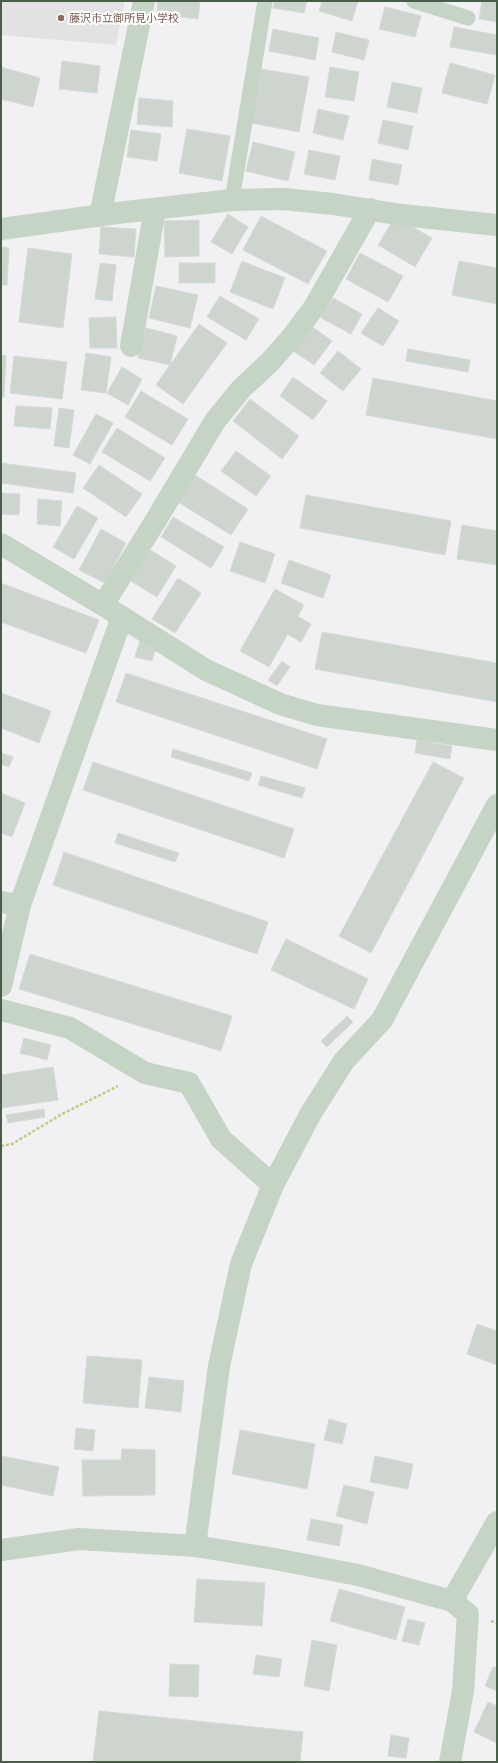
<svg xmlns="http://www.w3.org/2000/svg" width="498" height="1763" viewBox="0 0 498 1763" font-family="'PT Sans Narrow','Noto Sans JP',sans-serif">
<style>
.education{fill:#e2e2e3}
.building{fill:#ced4ce;stroke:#d5dbd6}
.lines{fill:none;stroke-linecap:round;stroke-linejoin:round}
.path{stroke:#c7c97c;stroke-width:2.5;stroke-dasharray:3 2;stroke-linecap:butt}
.service{stroke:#c5d4c5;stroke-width:15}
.minor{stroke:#c5d4c5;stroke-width:22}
.education-dot{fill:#8d6e63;stroke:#fff;stroke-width:1.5}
.labels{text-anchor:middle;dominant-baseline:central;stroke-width:4;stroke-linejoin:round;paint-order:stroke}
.education-label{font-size:11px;fill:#785e54;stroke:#fff;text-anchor:start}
</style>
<rect width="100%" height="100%" fill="#f1f0f3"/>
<!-- education -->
<polygon class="education" points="1,1 125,1 116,45 1,35"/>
<!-- building -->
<g class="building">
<polygon points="158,1 200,1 198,19 157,14"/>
<polygon points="274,1 307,1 304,13 273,8"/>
<polygon points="322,1 358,1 352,21 319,11"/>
<polygon points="482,1 497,1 497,22 479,19"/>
<polygon points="385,7 421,16 415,37 379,29"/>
<polygon points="454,27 497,35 497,55 450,47"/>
<polygon points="273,29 319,38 315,60 269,51"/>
<polygon points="336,32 369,40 364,60 332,52"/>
<polygon points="62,61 100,66 97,93 59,89"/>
<polygon points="450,63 495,75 487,104 442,93"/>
<polygon points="1,67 40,78 33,107 1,99"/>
<polygon points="330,67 359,72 354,101 325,97"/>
<polygon points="261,69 309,77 299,132 251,123"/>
<polygon points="392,82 422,88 417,113 387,107"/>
<polygon points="139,98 173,101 172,127 137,124"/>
<polygon points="318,109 349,116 343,140 313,133"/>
<polygon points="383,120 413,126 408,150 378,143"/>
<polygon points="187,129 230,136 222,181 179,173"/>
<polygon points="131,130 161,134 157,161 127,157"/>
<polygon points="253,142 295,152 288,181 246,171"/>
<polygon points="309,150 340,156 335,180 304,174"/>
<polygon points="372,159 402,165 398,185 369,180"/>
<polygon points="228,214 248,227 232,254 211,242"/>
<polygon points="261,216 327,251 308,284 243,250"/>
<polygon points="395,217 432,238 415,267 378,245"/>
<polygon points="199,220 199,256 165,257 164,221"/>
<polygon points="101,227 136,229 134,257 99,254"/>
<polygon points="1,247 9,248 7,285 1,285"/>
<polygon points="28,248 72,254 63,328 19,322"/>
<polygon points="360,253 403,276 388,302 346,279"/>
<polygon points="242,261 285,278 273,309 230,292"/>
<polygon points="459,261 497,268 497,304 452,295"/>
<polygon points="100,263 116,265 112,301 95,299"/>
<rect x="179" y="263" width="36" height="20"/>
<polygon points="156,286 198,295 190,328 149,318"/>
<polygon points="220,296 259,319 246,340 207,317"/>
<polygon points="333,298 362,314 351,334 321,318"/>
<polygon points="378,308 399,321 383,346 361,333"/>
<polygon points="116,317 117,348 90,348 89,318"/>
<polygon points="199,324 227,343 183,404 156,385"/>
<polygon points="310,325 332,341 314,365 292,350"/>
<polygon points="146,328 177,336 170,365 138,358"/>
<polygon points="408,349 470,360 468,372 406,361"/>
<polygon points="338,351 361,369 343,391 320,373"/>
<polygon points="86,353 111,357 106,393 81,390"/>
<polygon points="1,355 6,356 4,397 1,397"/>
<polygon points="14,356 67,362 62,399 10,393"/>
<polygon points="122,367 142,379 128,405 107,393"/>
<polygon points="293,377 327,401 313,420 280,396"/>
<polygon points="373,378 497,401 497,439 366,415"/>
<polygon points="141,391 188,419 172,445 125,417"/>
<polygon points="250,399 299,436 282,459 233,421"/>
<polygon points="16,406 52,408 50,429 14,426"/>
<polygon points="59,408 74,410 69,448 54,446"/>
<polygon points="96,414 113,423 90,464 73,455"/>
<polygon points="117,428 165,458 150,481 102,452"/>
<polygon points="236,451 271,476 256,496 221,471"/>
<polygon points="1,463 76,473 73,493 1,483"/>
<polygon points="99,465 142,494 126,517 83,488"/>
<polygon points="195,475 248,509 231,535 178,502"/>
<polygon points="1,493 20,494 19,515 1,514"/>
<polygon points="306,495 451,521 445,555 300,528"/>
<polygon points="38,499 62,501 60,526 37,524"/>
<polygon points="77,506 98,518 74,559 53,547"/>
<polygon points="173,517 224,547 211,568 161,537"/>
<polygon points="462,525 497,531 497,565 457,559"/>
<polygon points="101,529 126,543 105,583 79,570"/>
<polygon points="240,542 275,554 265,583 230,571"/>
<polygon points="149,549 176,566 157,597 129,580"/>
<polygon points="289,560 331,575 323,598 281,583"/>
<polygon points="178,578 201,593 175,633 152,619"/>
<polygon points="1,583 99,620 86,653 1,622"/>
<polygon points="275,589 304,605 269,667 240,651"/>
<polygon points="297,616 311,624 301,642 287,634"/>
<polygon points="322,632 497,663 497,702 315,669"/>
<polygon points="140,640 157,644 152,661 135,657"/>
<polygon points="282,661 290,667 277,686 268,680"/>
<polygon points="126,673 327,739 317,769 116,702"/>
<polygon points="1,693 51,711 39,743 1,728"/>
<polygon points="417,740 452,746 450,759 415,753"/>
<polygon points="173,749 252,773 249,781 171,757"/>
<polygon points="1,753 13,757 9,767 1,764"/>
<polygon points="93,762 294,829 284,858 83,790"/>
<polygon points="433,762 464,778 371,953 339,936"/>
<polygon points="261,776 305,788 302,798 258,785"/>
<polygon points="1,793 25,803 12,837 1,833"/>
<polygon points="118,833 179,853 175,862 115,843"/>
<polygon points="64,852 268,922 257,954 53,885"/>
<polygon points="286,939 368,979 354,1009 271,970"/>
<polygon points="30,954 232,1016 221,1051 19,989"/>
<polygon points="347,1016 353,1022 327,1047 321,1041"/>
<polygon points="24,1038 51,1045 47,1060 20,1053"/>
<polygon points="53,1067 58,1100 1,1108 1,1075"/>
<polygon points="44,1109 45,1117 8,1123 6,1115"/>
<polygon points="477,1324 497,1331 497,1365 467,1354"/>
<polygon points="87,1356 142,1360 138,1408 83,1403"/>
<polygon points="149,1377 184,1381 181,1412 145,1408"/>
<polygon points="329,1419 347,1424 342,1444 324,1440"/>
<polygon points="76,1428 95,1430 93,1451 74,1449"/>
<polygon points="240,1430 315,1444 307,1489 232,1474"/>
<polygon points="122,1449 155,1450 155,1495 83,1496 82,1460 121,1460"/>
<polygon points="1,1456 59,1467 53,1496 1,1485"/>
<polygon points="375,1456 413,1464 408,1489 370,1482"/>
<polygon points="344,1485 374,1492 367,1524 336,1516"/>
<polygon points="311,1519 343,1525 339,1546 307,1540"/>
<polygon points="197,1579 265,1583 262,1626 194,1622"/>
<polygon points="339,1589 405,1607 396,1640 330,1621"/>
<polygon points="408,1619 425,1623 419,1645 402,1641"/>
<polygon points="312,1640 337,1645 329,1691 304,1686"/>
<polygon points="256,1655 282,1659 279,1677 253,1674"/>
<polygon points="170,1664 199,1665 198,1697 169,1696"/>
<polygon points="493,1667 497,1668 497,1691 485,1686"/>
<polygon points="488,1702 497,1706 497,1743 474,1732"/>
<polygon points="99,1711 303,1732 300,1762 93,1762"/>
<polygon points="391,1735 409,1738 406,1758 388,1756"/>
</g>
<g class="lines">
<!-- path -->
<g class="path">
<polyline points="1,1146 12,1144 62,1114 118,1086"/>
<polyline points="491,1621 497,1623"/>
</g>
<!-- service -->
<g class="service">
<polyline points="414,1 468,18"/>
<polyline points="232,200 265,1"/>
</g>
<!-- minor -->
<g class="minor">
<polyline points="100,216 144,1"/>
<polyline points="1,229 117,213 232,200 284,199 333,204 402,215 497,225"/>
<polyline points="131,346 155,209"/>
<polyline points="1,544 103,605 206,670 280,704 317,715 497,740"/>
<polyline points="103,605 156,520 215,421 241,389 270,362 292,337 315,306 370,209"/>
<polyline points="1,902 20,905"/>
<polyline points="1,986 20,905 122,617"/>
<polyline points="1,1010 70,1028 145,1073 189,1083 221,1139 273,1185"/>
<polyline points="195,1546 219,1366 241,1264 273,1185 311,1113 344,1061 382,1020 497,805"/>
<polyline points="1,1550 79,1539 195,1546 275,1559 358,1575 452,1601 468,1614 463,1691 450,1762"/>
<polyline points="452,1601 497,1522"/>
</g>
</g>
<!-- markers -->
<circle class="education-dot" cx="61" cy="18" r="4"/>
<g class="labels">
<!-- education labels -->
<g class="education-label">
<text x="69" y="18">藤沢市立御所見小学校</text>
</g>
</g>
<!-- border -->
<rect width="498" height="1763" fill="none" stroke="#4a5d49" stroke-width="4"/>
</svg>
